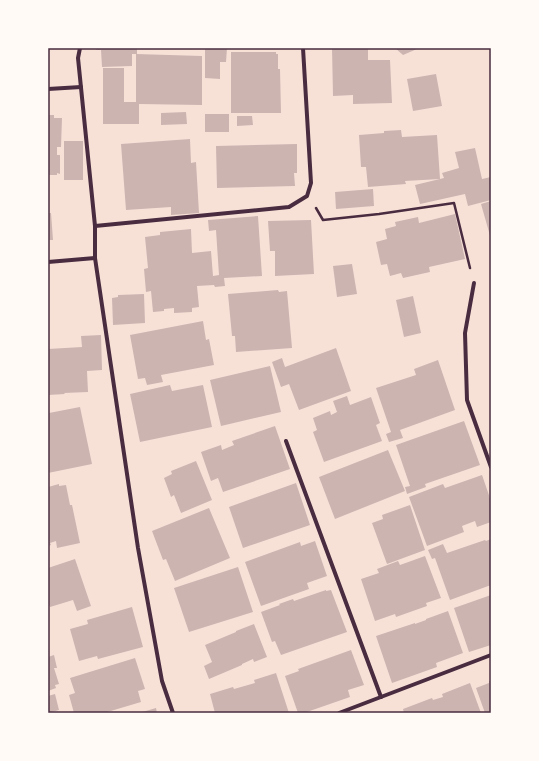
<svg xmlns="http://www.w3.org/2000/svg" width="539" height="761" viewBox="0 0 539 761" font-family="Barlow,sans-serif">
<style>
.building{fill:#ccb4b1}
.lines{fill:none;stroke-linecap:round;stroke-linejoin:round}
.path{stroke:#4a2c40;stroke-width:2.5}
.minor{stroke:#4a2c40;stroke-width:4}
.neatline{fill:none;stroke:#4a2c40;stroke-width:1.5}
</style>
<rect width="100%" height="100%" fill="#f7e1d7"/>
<!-- building -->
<g class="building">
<polygon points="96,48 137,49 137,54 132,54 132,66 102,67 101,50 96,50"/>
<polygon points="205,48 227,48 226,62 220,62 220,79 205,78"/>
<polygon points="332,48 368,48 368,60 390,60 392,103 353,104 353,95 333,96"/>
<polygon points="395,48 416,48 417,49 403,55"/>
<polygon points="231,52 276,52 276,54 278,54 278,69 280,69 281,113 231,113"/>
<polygon points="136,54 202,56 202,105 139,104 139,124 103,124 103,68 124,68 124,102 136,102"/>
<polygon points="436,74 442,106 413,111 407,79"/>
<polygon points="186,112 187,124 161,125 161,113"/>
<rect x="205" y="114" width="24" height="18"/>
<polygon points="48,115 54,115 54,118 62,118 61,147 57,147 57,155 60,155 60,174 57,173 57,175 48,175"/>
<polygon points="237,116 252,116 253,125 237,126"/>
<polygon points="401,130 402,137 437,135 440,179 405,181 406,184 368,187 366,167 361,167 359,135 384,133 384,131"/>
<polygon points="190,139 191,163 196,162 199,213 171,215 171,207 126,210 121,144"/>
<rect x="64" y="141" width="19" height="39"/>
<polygon points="297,144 297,173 294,173 295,186 217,188 216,146"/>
<polygon points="475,148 482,179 491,177 491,200 468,206 465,194 420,204 415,185 444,178 442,173 459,168 455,152"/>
<polygon points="373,189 374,206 336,209 335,192"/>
<polygon points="491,201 491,239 481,204"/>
<polygon points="48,213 51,213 53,240 48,240"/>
<polygon points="455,214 465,259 429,267 430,272 403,278 401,273 390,276 387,264 381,265 376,242 387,239 385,229 396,226 395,222 418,217 419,223"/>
<polygon points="258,216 262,276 224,278 225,286 215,287 214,285 197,286 199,307 192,308 192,312 174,313 174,308 164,309 164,311 153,312 151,291 146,292 144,269 148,268 145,237 160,235 160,232 191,229 192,253 211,251 213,276 219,275 216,230 209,231 208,220"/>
<polygon points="311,220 314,274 275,276 275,251 270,251 268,221"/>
<polygon points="352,264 357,294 337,297 333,266"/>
<polygon points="278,290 279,292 287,291 292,348 236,352 235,336 232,336 228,294"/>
<polygon points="144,294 145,323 113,325 112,298 118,297 118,295"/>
<polygon points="413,296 421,333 404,337 396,300"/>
<polygon points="203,321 206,340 209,339 214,365 161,375 163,382 147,385 145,378 138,379 130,335"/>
<polygon points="101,335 102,370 87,371 88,392 64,393 65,394 48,395 48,349 82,347 81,336"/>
<polygon points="336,348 351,391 299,410 289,384 281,387 272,362 282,358 285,367"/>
<polygon points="438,360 455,410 400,430 403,438 389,442 386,434 391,432 376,388 416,375 414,369"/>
<polygon points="270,366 281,412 221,426 210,380"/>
<polygon points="170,385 172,391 203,385 212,427 140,442 130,394"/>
<polygon points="347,396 350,405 371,397 380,423 376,425 382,441 324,462 313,432 317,430 313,418 330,411 331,415 337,412 333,401"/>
<polygon points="80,407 92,464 48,473 48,415 49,414 49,413"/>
<polygon points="464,421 480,465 425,484 426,487 407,494 405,487 410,486 396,445"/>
<polygon points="275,426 290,469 223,492 218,478 211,481 201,452 221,445 222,450 234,445 232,441"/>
<polygon points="388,450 405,491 335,519 319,477"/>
<polygon points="196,461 212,500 181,513 174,495 171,497 164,478 172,474 171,471"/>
<polygon points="482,475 491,501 491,522 477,527 475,521 462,526 464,532 427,546 409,497 443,484 445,488"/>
<polygon points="296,483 310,525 243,548 229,507"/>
<polygon points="59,484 59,486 66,485 70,505 72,505 80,543 57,548 56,541 50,543 51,545 48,546 48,487"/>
<polygon points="410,505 425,550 387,564 372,523 383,519 382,515"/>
<polygon points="209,508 230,558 175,581 166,559 163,560 152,531"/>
<polygon points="491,539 491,585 450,600 435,558 432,559 428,550 443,544 447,553 485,540 486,541"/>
<polygon points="315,541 327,576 307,583 309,589 261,606 245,562 300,542 301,546"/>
<polygon points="425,556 441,598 426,603 427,606 396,617 395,614 375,621 361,579 379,573 377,569 398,561 400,565"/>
<polygon points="75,559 91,606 77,611 73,600 50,607 48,602 48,568"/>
<polygon points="238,567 253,612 189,632 174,588"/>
<polygon points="326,590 326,591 331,590 347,632 281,655 275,641 272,642 261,612 280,605 279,604 293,599 294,601"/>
<polygon points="491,595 491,643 490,643 491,645 469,652 454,608"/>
<polygon points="132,607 143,647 98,659 97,656 79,661 70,629 88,624 87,620"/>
<polygon points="448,611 463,653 436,663 437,667 392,683 376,636 415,623 415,624 426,620 426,619"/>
<polygon points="254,624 267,657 254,662 253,659 242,664 242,665 209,679 204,666 212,662 205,645 236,632 236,631"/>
<polygon points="351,650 364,685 348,690 350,697 304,713 298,713 285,676 299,671 298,669"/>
<polygon points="54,655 57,668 54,668 59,684 55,685 56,688 48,691 48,657"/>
<polygon points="135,658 145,689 138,691 141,702 104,713 74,713 69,695 75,693 70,678"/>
<polygon points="276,673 289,713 215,713 210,694 233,687 234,689 255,683 254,680"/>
<polygon points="489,681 491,681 491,713 485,713 476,688 489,683"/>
<polygon points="470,683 481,713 404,713 403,709 432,698 433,700 443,697 442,694"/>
<polygon points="55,694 59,710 48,713 48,696"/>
<polygon points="156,708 157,713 139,713"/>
</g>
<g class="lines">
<!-- path -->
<polyline class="path" points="316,208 323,220 379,214 454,203 470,268"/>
<!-- minor -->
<g class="minor">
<polyline points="80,48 78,58 95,226 95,258 138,548 162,681 173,713"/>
<polyline points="48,89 81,87"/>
<polyline points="95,226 289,207 307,196 311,183 303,48"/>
<polyline points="48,262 95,258"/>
<polyline points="474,283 465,333 467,400 491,467"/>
<polyline points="286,441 381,697"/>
<polyline points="339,713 491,655"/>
</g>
</g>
<!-- border -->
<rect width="539" height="761" fill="none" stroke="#fffaf5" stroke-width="98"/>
<rect x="49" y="49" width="441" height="663" class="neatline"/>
</svg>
